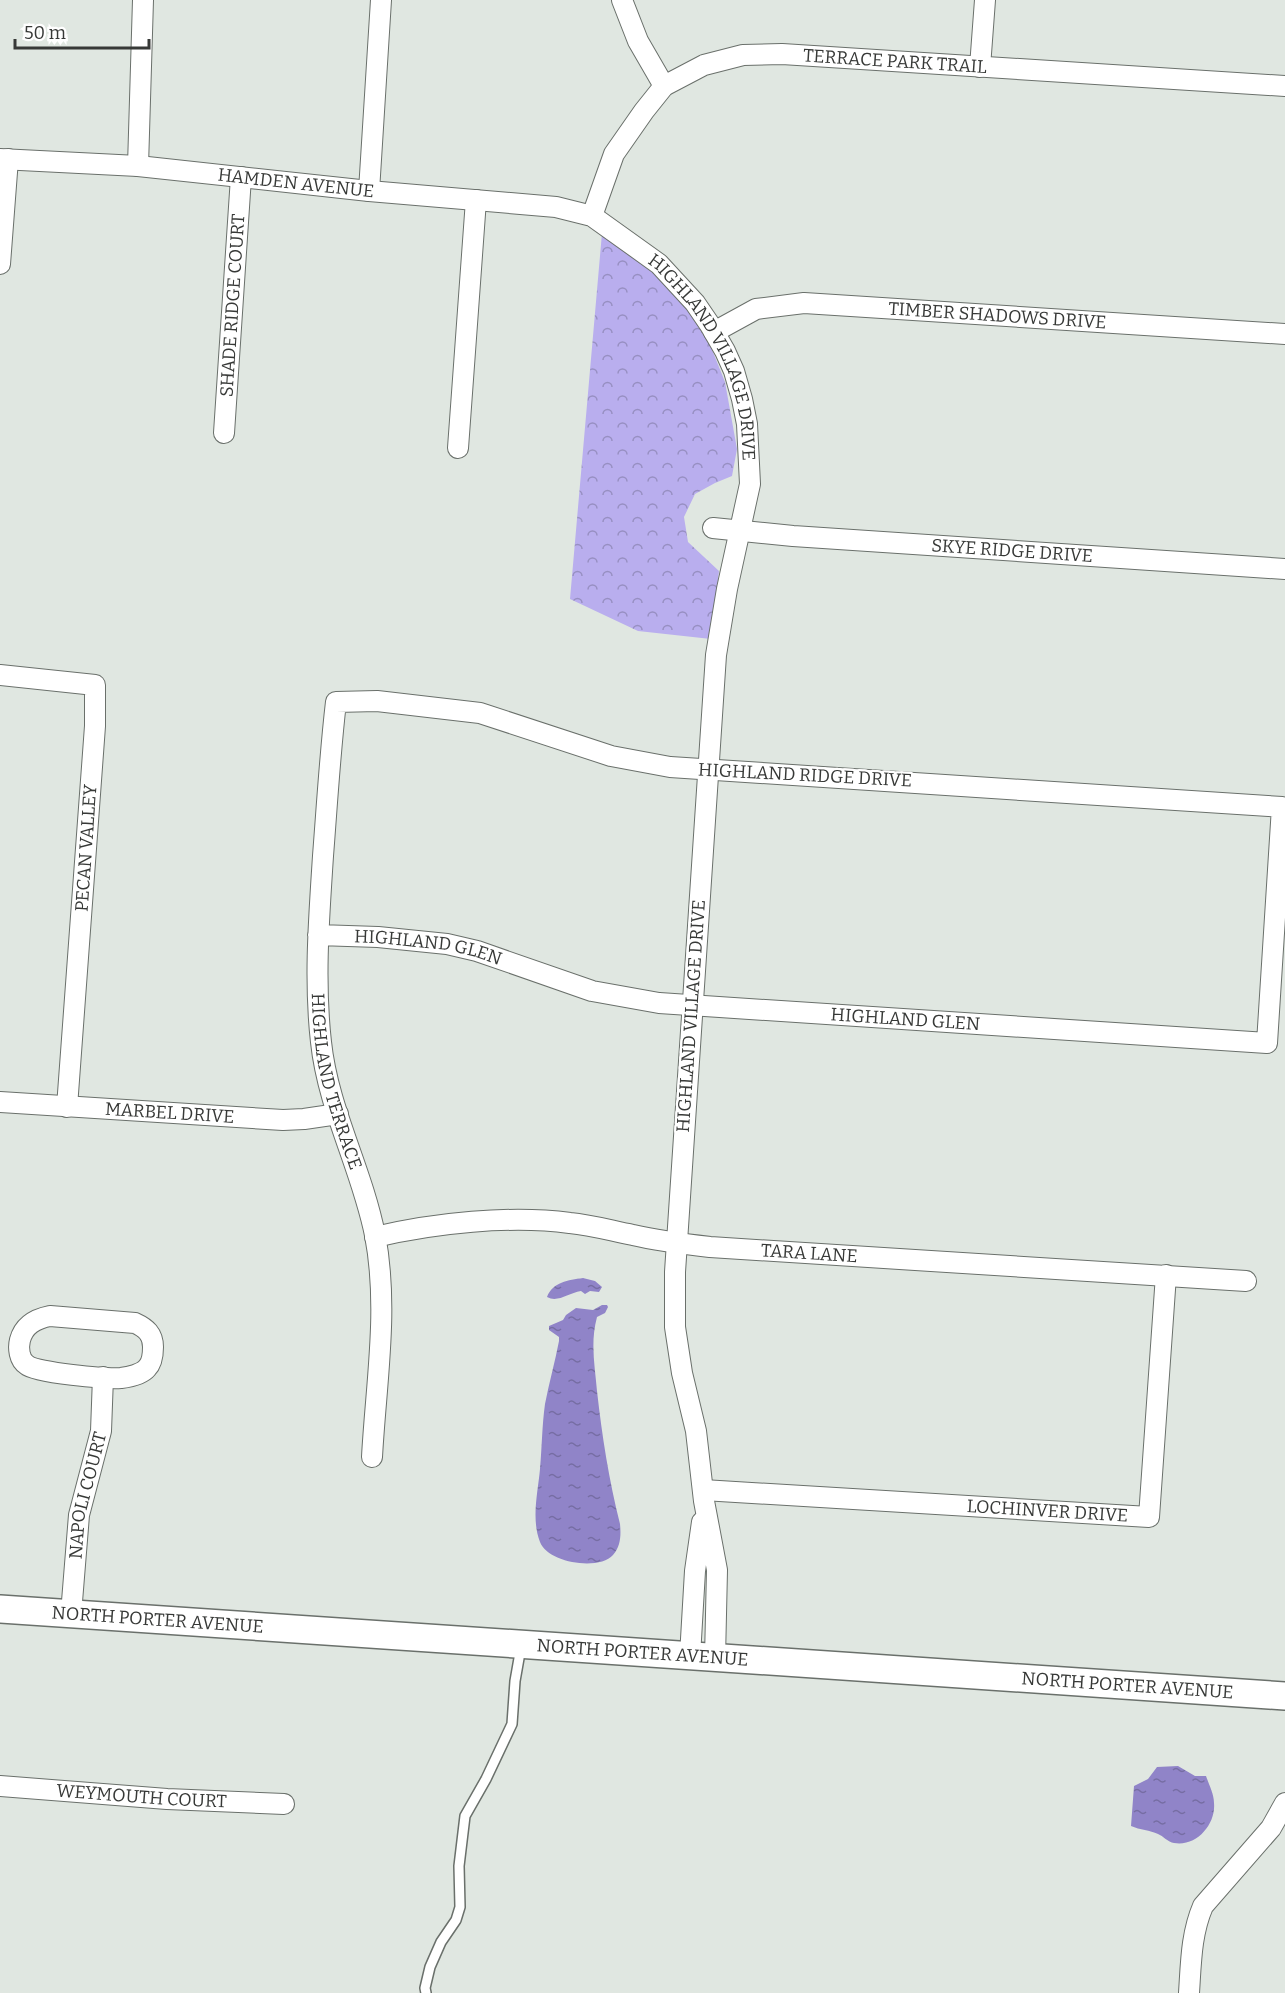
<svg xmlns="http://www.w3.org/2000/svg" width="1285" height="1993" viewBox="0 0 1285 1993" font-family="Bitter,serif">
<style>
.park{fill:url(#park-crowns)}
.water{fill:url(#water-ripples)}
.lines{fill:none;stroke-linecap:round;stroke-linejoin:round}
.service-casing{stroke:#6a706b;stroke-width:12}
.minor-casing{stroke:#6a706b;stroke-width:22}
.secondary-casing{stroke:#6a706b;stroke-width:30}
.service{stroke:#fff;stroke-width:9}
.minor{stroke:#fff;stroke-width:20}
.secondary{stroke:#fff;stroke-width:27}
.labels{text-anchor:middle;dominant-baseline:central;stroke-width:4.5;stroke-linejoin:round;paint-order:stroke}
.street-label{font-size:18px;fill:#373937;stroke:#fff}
</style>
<defs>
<pattern id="park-crowns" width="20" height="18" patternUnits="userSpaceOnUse" patternTransform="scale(1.5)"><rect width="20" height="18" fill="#b9aeee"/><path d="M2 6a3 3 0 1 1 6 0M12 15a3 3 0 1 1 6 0" fill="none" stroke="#978fc2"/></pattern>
<pattern id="water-ripples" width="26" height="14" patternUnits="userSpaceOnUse" patternTransform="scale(1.5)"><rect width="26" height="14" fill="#9084c8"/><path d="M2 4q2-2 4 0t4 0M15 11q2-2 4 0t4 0" fill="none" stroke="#766da3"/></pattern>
</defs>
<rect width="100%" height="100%" fill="#e0e7e1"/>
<!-- park -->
<polygon class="park" points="602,233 659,275 703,327 725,382 737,449 732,476 715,483 695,494 684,517 688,542 719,571 711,639 638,631 570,599"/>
<!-- water -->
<g class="water">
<path d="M583 1278 595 1281 602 1287 599 1292 590 1291 585 1294 581 1291C568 1293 558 1303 547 1297 553 1282 568 1280 583 1278Z"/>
<path d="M602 1305H607L608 1307 605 1313 597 1317C590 1343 595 1366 597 1391 602 1436 609 1480 620 1524 621 1534 621 1546 613 1555 599 1571 548 1563 540 1542 531 1519 538 1492 540 1469 542 1447 542 1425 545 1404 549 1383 555 1362 559 1341V1337L549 1330V1326L563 1320 566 1315 576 1308 593 1310Z"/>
<path d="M1178 1766 1195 1776H1206C1209 1785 1214 1794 1214 1803 1216 1824 1197 1847 1174 1843 1168 1842 1163 1836 1158 1834 1150 1830 1140 1830 1131 1826L1134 1786 1148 1779 1157 1767Z"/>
</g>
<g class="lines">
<defs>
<polyline id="service" points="426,1993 425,1988 430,1967 441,1942 456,1920 460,1907 459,1866 465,1816 486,1779 512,1724 515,1681 521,1647"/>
<g id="minor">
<polyline points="622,0 638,41 664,86"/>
<polyline points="980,67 985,0"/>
<path id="s1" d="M0 159 138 166 369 191 556 207 592 216 659 264 695 303 710 325 725 351 734 371 742 399 747 424 750 484 727 589 716 655 675 1272V1327L682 1373 696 1431 704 1501 717 1570 715 1658"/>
<polyline points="138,166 143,0"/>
<polyline points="369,191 381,0"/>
<path id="s2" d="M592 216 614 154 644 111 664 86 704 65 743 55 782 54 1285 86"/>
<polyline points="0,264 8,159"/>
<path id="s3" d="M714 332 756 309 804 303 1285 334"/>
<path id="s4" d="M224 433 241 177"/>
<polyline points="458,448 476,200"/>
<path id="s5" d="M713 528 793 536 1285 569"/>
<polyline points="0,675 95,685 95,726 67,1107"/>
<path id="s6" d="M318 935 378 937 447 944 477 951 592 991 659 1003 1267 1043 1282 807 670 767 611 756 480 713 377 701 336 702C330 753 327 805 323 856 319 918 314 980 321 1042 328 1109 362 1169 375 1235 389 1308 376 1383 372 1457"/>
<path id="s7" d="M0 1102 283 1120 304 1119 338 1114"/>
<path id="s8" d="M375 1237C434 1223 510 1215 570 1223 592 1225 612 1231 633 1235 659 1241 684 1244 710 1247L1246 1281"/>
<path d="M50 1316 135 1323C146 1328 153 1334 153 1347 153 1354 152 1363 147 1368 142 1374 129 1377 121 1378 107 1379 36 1373 27 1365 19 1360 18 1348 20 1340 24 1325 35 1319 50 1316Z"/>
<path id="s9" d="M703 1490 1149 1517 1166 1275"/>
<path id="s10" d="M71 1614 79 1515 101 1431 103 1377"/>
<polyline points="690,1656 695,1571 702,1522"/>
<path id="s11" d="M0 1786 167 1799 284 1804"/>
<path d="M1189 1993C1191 1963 1191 1934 1203 1906L1271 1828 1285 1803"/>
</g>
<g id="secondary">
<path id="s12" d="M0 1609 1285 1696"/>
</g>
</defs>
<!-- service casing -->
<use href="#service" class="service-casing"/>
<!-- minor casing -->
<use href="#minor" class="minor-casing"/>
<!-- secondary casing -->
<use href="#secondary" class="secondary-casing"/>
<!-- service -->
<use href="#service" class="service"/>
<!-- minor -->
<use href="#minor" class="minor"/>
<!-- secondary -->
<use href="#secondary" class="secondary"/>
</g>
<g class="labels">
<!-- street labels -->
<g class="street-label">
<text stroke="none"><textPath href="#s2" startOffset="388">TERRACE PARK TRAIL</textPath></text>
<text stroke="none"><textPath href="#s1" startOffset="297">HAMDEN AVENUE</textPath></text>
<text stroke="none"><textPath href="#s4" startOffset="128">SHADE RIDGE COURT</textPath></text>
<text stroke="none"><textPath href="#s3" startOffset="290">TIMBER SHADOWS DRIVE</textPath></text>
<text stroke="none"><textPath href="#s1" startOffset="784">HIGHLAND VILLAGE DRIVE</textPath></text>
<text stroke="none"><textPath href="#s5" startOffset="300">SKYE RIDGE DRIVE</textPath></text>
<text transform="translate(805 775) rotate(3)">HIGHLAND RIDGE DRIVE</text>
<text transform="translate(86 848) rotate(-86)">PECAN VALLEY</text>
<text stroke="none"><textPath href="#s6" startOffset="111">HIGHLAND GLEN</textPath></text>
<text transform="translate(691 1016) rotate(-86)">HIGHLAND VILLAGE DRIVE</text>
<text stroke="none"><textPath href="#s6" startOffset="597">HIGHLAND GLEN</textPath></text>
<text stroke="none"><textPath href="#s6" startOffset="2534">HIGHLAND TERRACE</textPath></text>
<text stroke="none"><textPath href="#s7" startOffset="170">MARBEL DRIVE</textPath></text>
<text stroke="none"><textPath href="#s8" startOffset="438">TARA LANE</textPath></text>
<text stroke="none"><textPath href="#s10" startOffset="120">NAPOLI COURT</textPath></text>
<text stroke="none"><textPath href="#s9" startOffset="345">LOCHINVER DRIVE</textPath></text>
<text stroke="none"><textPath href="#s12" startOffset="158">NORTH PORTER AVENUE</textPath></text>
<text stroke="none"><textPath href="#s12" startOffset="644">NORTH PORTER AVENUE</textPath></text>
<text stroke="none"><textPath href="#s12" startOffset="1130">NORTH PORTER AVENUE</textPath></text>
<text stroke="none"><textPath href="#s11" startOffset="142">WEYMOUTH COURT</textPath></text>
</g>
</g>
<!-- scale -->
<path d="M15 39v9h134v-9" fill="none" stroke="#373937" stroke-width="3"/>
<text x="24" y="39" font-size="18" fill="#373937" stroke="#ffffff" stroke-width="4.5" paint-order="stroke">50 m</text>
</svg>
